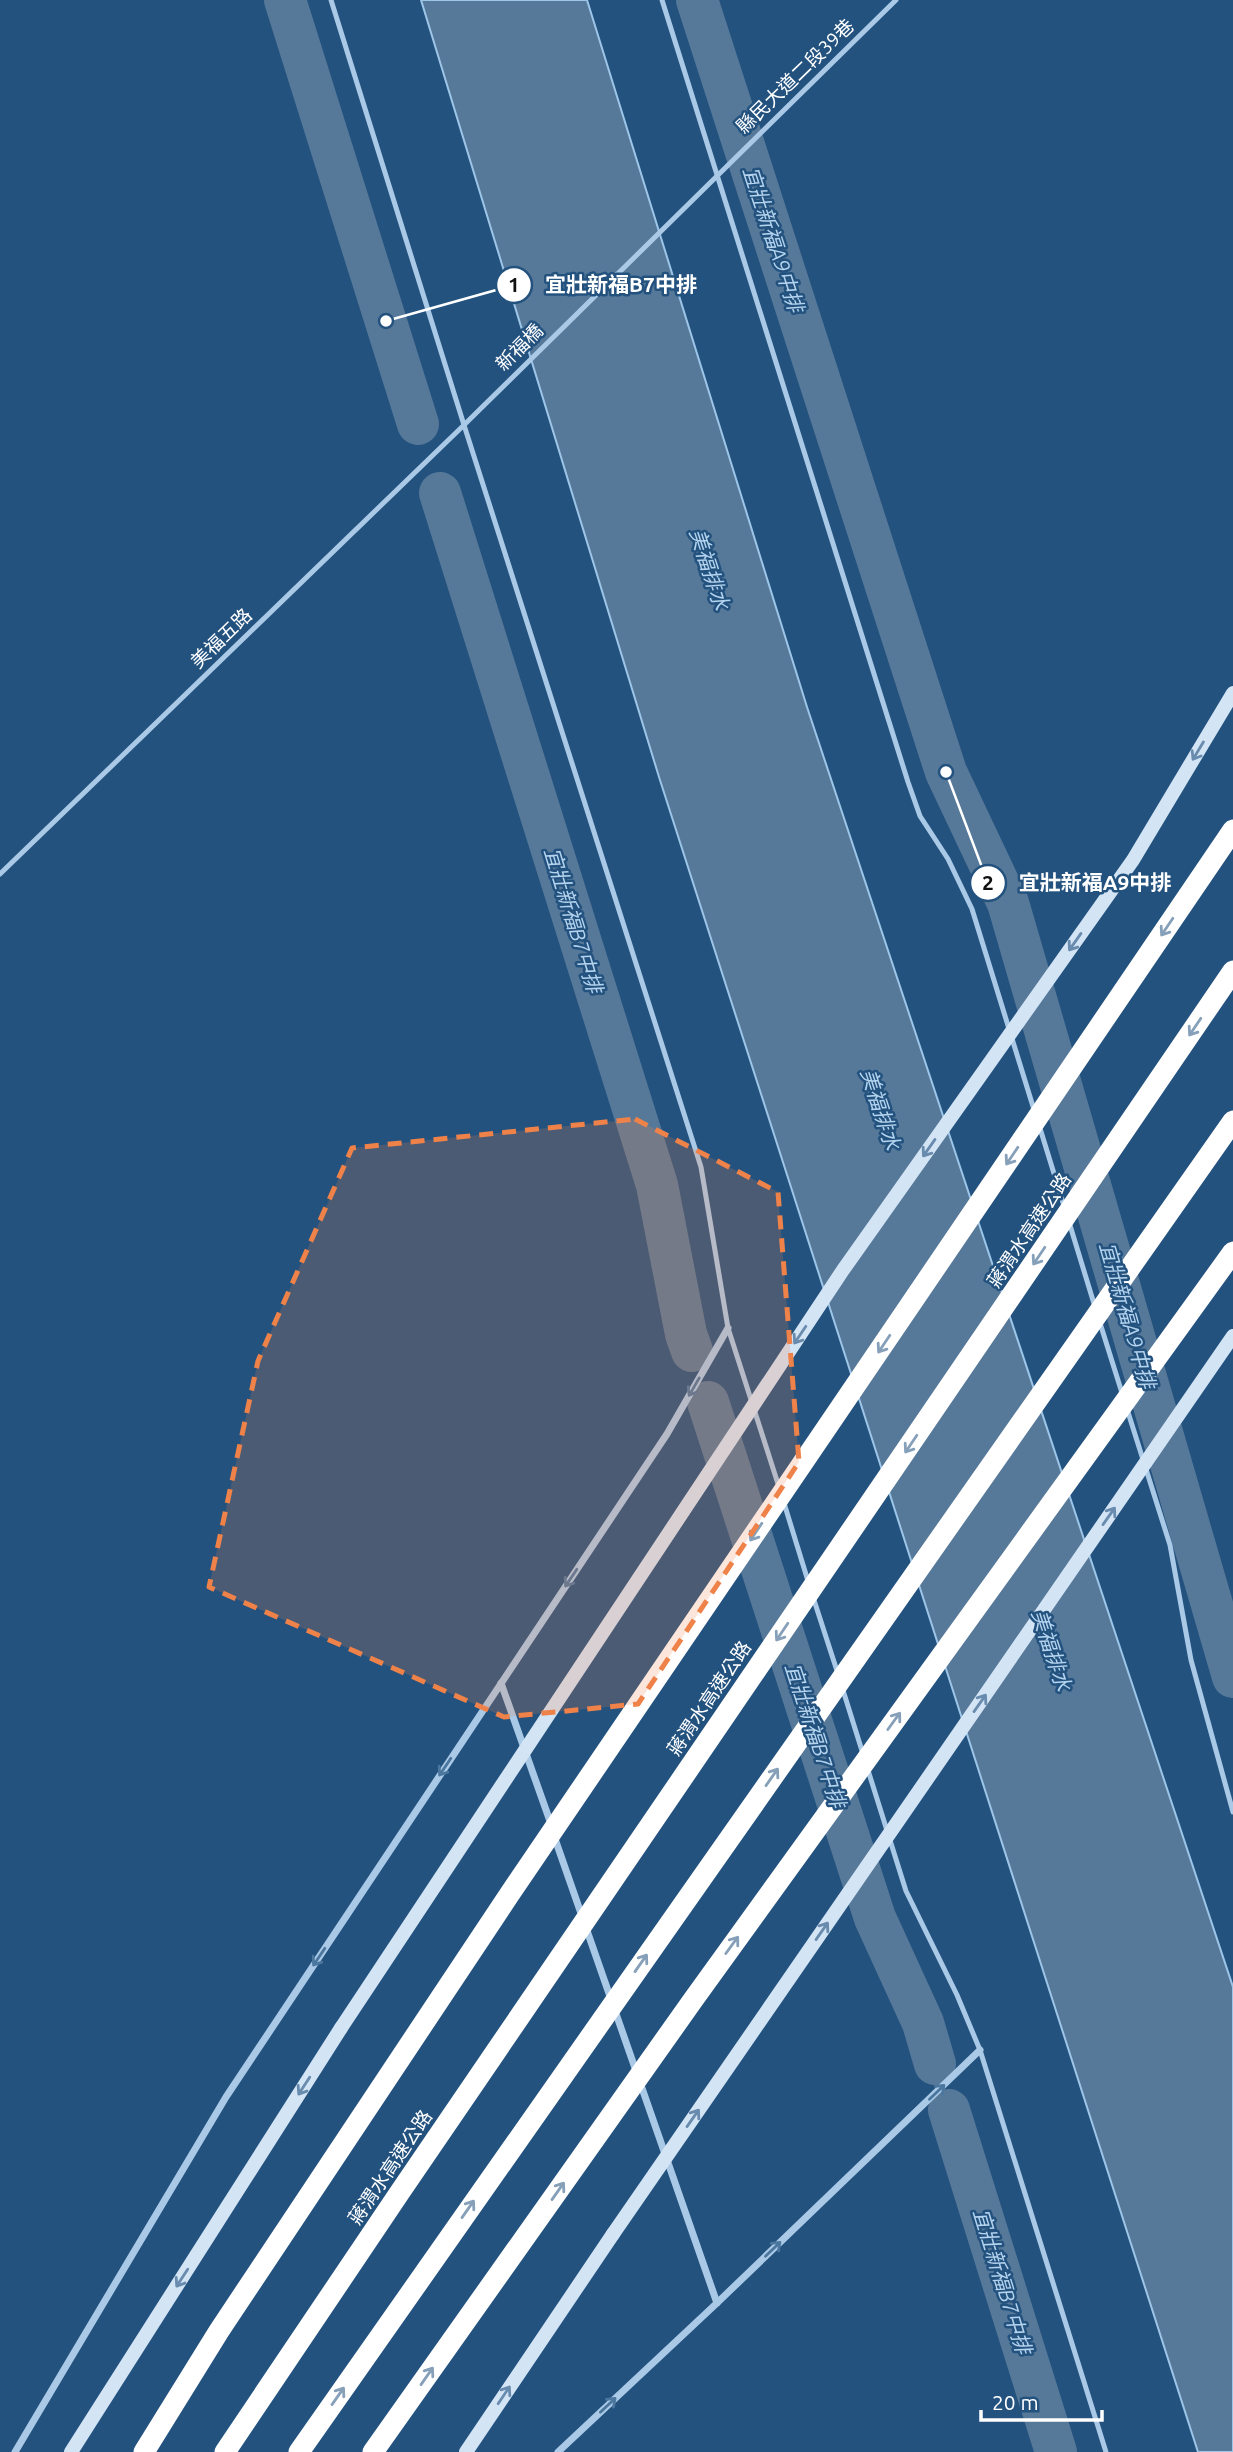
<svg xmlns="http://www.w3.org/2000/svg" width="1233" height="2452" viewBox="0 0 1233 2452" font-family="Ubuntu,'Noto Sans TC',sans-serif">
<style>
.water{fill:#577999;stroke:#9dc5e7;stroke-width:2}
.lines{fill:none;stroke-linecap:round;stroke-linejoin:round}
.canal{stroke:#577999;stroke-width:42}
.lane{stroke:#a9c9e6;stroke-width:5}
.street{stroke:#a9c9e6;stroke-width:7}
.secondary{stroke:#d3e4f5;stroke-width:14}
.secondary-bridge{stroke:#d3e4f5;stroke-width:14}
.highway-bridge{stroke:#fff;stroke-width:21}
.oneway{stroke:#698cae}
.oneway2{stroke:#86a0b9}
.oneway3{stroke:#4b769e}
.marked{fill:#ee8249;fill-opacity:0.2;stroke:#ee8249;stroke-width:5;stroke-dasharray:14 9;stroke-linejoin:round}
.labels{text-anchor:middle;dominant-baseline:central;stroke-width:5;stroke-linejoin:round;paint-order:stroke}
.street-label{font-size:19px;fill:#fff;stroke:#23527f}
.water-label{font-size:21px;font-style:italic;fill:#b4d3ee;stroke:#23527f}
.leader{fill:none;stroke:#fff;stroke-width:2.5}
.callout-dot{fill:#fff;stroke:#23527f;stroke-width:2.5}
.mark-label{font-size:21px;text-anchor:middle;font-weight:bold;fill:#111}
.callout-label{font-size:21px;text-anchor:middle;font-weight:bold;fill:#fff;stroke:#23527f;stroke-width:5;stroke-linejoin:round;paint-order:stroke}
</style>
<rect width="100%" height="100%" fill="#23527f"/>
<!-- water -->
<polygon class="water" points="421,0 587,0 807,707 1233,1987 1233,2452 1198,2452 659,777"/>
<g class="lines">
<!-- canal -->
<g class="canal">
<polyline points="285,0 418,424"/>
<polyline points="697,0 946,772 1008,903 1233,1677"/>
<polyline points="440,493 657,1185 686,1334 692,1351"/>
<polyline points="708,1402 875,1918 923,2023 935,2064"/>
<polyline points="949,2110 1056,2452"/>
</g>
<!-- lane -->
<g class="lane">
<polyline points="331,0 464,425 701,1167 728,1328 779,1487"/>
<polyline points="662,0 908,782 920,816 948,859 972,909 1035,1113"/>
<polyline points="0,874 464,425 896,0"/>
<polyline points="1039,1125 1064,1206"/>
<polyline points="1069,1222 1095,1307"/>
<polyline points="1100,1323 1122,1393"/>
<polyline points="1127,1409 1170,1545 1191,1660 1233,1812"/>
<polyline points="784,1503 808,1581"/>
<polyline points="813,1597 838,1674"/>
<polyline points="842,1687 863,1754"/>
<polyline points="867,1767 906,1891 957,1995 980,2050 1106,2452"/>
</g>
<!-- street -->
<g class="street">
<polyline points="501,1683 551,1824"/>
<polyline points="554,1836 717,2303"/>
<polyline points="15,2452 226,2097 667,1434 728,1328"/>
<polyline points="558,2452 717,2303 980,2050"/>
</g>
<!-- secondary -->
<g class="secondary">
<polyline points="71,2452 341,2028"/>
<polyline points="466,2452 613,2234"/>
</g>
<!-- secondary-bridge -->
<g class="secondary-bridge">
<polyline points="341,2028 843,1270 1133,860 1233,693"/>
<polyline points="613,2234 1233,1336"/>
</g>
<!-- highway-bridge -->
<g class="highway-bridge">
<polyline points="144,2452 219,2331 509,1895 1233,830"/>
<polyline points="225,2452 400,2192 1233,971"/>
<polyline points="299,2452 1233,1121"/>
<polyline points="373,2452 693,2000 1233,1252"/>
</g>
</g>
<!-- one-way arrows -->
<defs><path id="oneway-shaft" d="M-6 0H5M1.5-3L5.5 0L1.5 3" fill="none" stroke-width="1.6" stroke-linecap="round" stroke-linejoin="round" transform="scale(1.75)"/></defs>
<g class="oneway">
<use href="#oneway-shaft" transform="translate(1198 751) rotate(121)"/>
<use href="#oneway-shaft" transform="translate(1075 942) rotate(125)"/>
<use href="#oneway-shaft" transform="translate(929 1148) rotate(125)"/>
<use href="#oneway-shaft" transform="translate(800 1335) rotate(124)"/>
<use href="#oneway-shaft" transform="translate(1109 1516) rotate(-55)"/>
<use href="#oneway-shaft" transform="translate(980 1703) rotate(-55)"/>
<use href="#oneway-shaft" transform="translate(822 1931) rotate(-55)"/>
<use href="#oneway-shaft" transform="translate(304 2086) rotate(123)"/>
<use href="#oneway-shaft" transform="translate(693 2118) rotate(-55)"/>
<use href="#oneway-shaft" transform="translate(182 2278) rotate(123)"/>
<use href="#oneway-shaft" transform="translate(504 2395) rotate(-56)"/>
</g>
<g class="oneway2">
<use href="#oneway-shaft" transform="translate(1167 927) rotate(124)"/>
<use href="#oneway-shaft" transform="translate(1195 1027) rotate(124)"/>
<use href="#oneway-shaft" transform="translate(1012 1156) rotate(124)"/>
<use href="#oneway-shaft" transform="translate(1039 1256) rotate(124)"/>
<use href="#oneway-shaft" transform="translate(884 1344) rotate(124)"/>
<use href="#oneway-shaft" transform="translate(911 1444) rotate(124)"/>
<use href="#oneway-shaft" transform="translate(756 1532) rotate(124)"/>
<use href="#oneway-shaft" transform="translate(782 1632) rotate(124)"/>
<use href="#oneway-shaft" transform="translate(894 1721) rotate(-54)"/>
<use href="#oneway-shaft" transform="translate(772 1777) rotate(-55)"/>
<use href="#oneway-shaft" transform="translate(732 1945) rotate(-54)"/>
<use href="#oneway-shaft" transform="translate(641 1963) rotate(-55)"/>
<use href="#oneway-shaft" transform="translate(558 2191) rotate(-55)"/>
<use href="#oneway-shaft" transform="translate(468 2209) rotate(-55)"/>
<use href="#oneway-shaft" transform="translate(427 2376) rotate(-55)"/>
<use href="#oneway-shaft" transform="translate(338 2396) rotate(-55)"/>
</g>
<g class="oneway3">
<use href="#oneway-shaft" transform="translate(694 1387) rotate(120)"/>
<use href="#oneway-shaft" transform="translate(571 1578) rotate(124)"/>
<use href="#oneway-shaft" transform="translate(445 1767) rotate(124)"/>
<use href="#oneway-shaft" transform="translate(319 1957) rotate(124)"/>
<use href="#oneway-shaft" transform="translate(937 2092) rotate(-44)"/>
<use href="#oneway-shaft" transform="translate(773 2249) rotate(-44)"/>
<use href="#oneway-shaft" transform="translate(608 2405) rotate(-43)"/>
</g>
<!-- marked area -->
<path class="marked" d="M635 1119 778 1192 799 1462 638 1704 504 1717 209 1587 258 1361 352 1148Z"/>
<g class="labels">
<!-- street labels -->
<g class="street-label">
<text transform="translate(795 76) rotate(-44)">縣民大道二段39巷</text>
<text transform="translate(519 347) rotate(-45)">新福橋</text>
<text transform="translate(221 638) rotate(-44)">美福五路</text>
<text transform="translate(1029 1230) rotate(-56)">蔣渭水高速公路</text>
<text transform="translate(709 1698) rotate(-56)">蔣渭水高速公路</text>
<text transform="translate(390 2167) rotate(-56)">蔣渭水高速公路</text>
</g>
<!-- water labels -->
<g class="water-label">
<text transform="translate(774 239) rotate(72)">宜壯新福A9中排</text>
<text transform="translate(710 569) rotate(72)">美福排水</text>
<text transform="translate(574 920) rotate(73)">宜壯新福B7中排</text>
<text transform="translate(881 1109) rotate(72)">美福排水</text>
<text transform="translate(1128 1315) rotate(74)">宜壯新福A9中排</text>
<text transform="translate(1052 1650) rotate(72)">美福排水</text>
<text transform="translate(816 1735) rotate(72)">宜壯新福B7中排</text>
<text transform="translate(1003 2281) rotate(73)">宜壯新福B7中排</text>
</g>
</g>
<!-- callouts -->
<path class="leader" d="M386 321L514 285M946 772L988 883"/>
<g class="callout-dot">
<circle cx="386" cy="321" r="7"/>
<circle cx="946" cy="772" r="7"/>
<circle cx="514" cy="285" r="18"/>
<circle cx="988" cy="883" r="18"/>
</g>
<g class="mark-label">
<text x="514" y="292">1</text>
<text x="988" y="890">2</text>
</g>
<g class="callout-label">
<text x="621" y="292">宜壯新福B7中排</text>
<text x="1095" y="890">宜壯新福A9中排</text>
</g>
<!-- scale -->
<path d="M981 2410v10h121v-10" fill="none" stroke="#ffffff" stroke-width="3.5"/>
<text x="992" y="2410" font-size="21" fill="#ffffff" stroke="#23527f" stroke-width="5" paint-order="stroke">20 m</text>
</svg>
